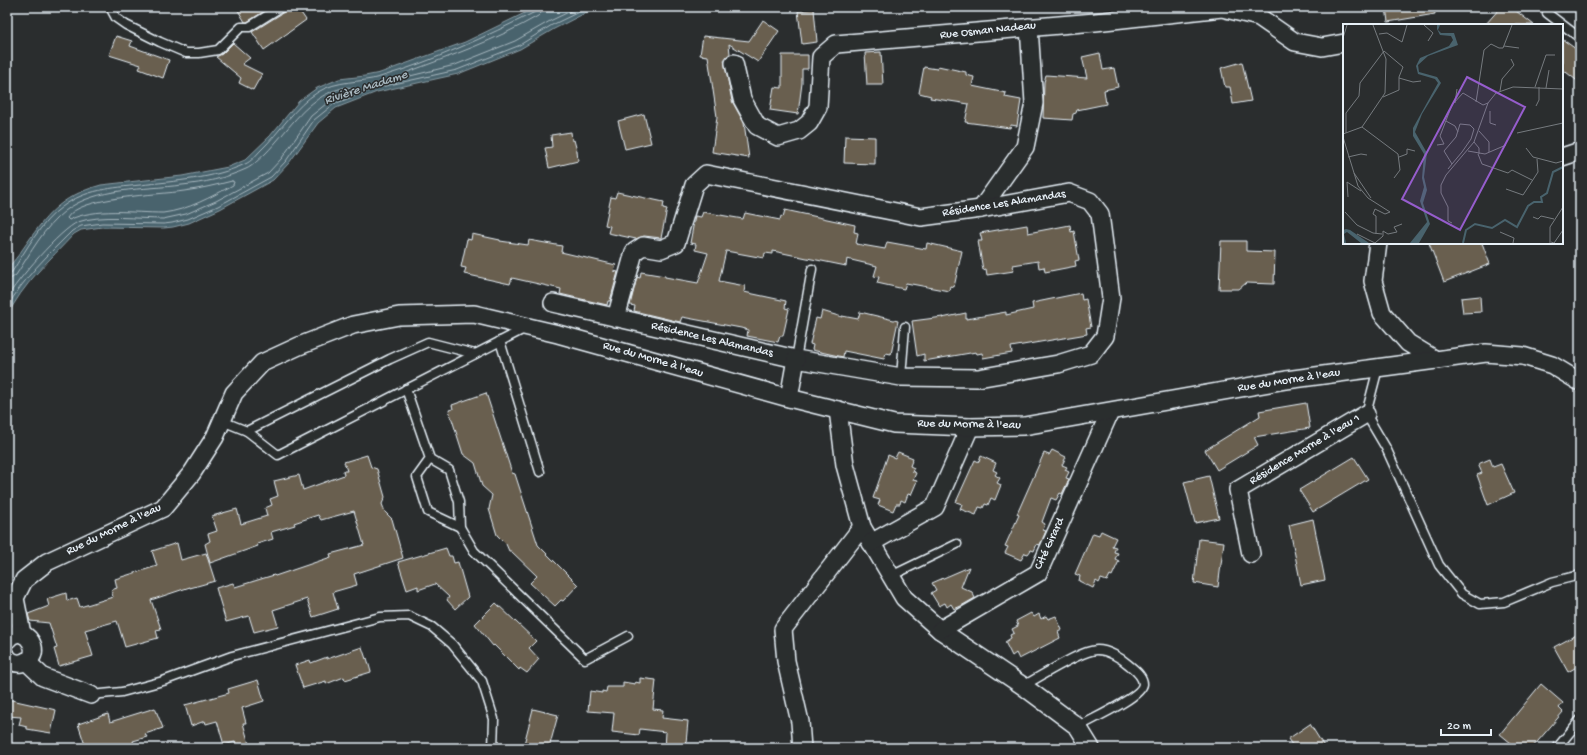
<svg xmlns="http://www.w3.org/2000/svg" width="1587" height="755" viewBox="0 0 1587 755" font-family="'Gochi Hand',sans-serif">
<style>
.water{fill:#49636d;stroke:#899ca5}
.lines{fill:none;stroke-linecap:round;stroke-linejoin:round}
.shore{stroke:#a8b8c0;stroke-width:1}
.building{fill:#695f50;stroke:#e8f1f8}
.lane-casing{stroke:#e8f1f8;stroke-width:11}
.street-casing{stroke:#e8f1f8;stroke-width:20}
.lane{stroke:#2a2d2e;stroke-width:8}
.street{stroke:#2a2d2e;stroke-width:17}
.labels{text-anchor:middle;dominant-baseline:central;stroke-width:3;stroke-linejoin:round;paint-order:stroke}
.street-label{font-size:12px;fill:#e8f1f8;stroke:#2a2d2e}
.water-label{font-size:13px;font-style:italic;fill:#a8b8c0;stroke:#2a2d2e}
.inset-river{fill:none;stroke:#49636d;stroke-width:2}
.inset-road{fill:none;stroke:#767b7f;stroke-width:1}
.view{fill:#965dcd;fill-opacity:0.15;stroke:#965dcd;stroke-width:2}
.inset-edge{fill:none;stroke:#e8f1f8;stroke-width:2}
</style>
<rect width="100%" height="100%" fill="#2a2d2e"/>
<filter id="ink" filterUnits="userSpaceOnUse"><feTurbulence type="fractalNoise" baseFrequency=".025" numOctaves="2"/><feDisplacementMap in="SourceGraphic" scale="8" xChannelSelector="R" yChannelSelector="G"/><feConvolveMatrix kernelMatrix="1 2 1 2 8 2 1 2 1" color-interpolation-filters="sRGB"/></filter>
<g filter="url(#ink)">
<!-- water -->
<path class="water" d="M537 7H597L554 29 520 49 458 74 377 92 336 108 318 123 289 163 273 180 220 209 189 223 173 227 164 228 102 227 81 230 74 234C50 260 22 284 7 317 7 304 5 286 7 273 8 266 18 257 22 250 46 216 58 197 101 185L182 176 228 167 245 160 270 136 299 101 317 88 339 79 365 76 380 73 465 42Z"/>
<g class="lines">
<!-- shore -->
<g class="shore">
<path d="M543 7 542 12 538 16C496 40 451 56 405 73L404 76 406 77 455 65 515 41 550 21 579 7"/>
<path d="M232 181 234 182 233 185C211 197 188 210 163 213 134 213 95 207 69 220L67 218C79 196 159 195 184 191 200 189 216 185 232 181Z"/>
<path d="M7 274 12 272C25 251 42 221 62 207 85 189 113 188 140 185 175 181 213 179 245 164 251 162 256 155 261 150 280 132 295 106 318 92 337 80 360 83 380 77 434 61 485 37 535 12L538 7"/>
<path d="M7 279 12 278 16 275C30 254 44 227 65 211 96 187 144 190 182 185 204 183 226 178 246 169 253 166 259 159 265 154 287 132 303 103 333 91 339 89 347 86 353 88L352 91 331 100 311 116 282 158 268 173 216 201 186 214 163 219C140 219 99 214 78 222 61 229 16 281 7 298"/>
<path d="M7 308C23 278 48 255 72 231L81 226 102 223 164 224 172 223 188 219 218 206 271 177 286 161 314 120 334 104 376 88 457 70 518 46 552 25 589 7"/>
</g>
</g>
<!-- building -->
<g class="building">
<polygon points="236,7 271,7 247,22 245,22"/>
<polygon points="286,7 297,7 306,20 264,50 252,32 284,12"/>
<polygon points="1386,7 1434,7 1435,14 1388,22"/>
<polygon points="1501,7 1511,7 1534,25 1485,25"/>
<polygon points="814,9 817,42 802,44 798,11"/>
<polygon points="763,20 779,31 758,62 729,44 730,54 727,56 724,60 732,101 744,123 749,158 712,152 717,117 708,56 700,55 703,36 749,41"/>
<polygon points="116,36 132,41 130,46 169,60 163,78 139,69 141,65 109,55"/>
<polygon points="1562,39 1580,52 1580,83 1562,69"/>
<polygon points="233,43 250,58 242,64 262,74 253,90 239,83 241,78 216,57 222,54"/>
<polygon points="881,52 883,85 867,85 865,53"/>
<polygon points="1100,53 1103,70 1114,68 1118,87 1104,90 1106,104 1077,110 1076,113 1073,114 1072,120 1043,118 1044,82 1046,75 1087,78 1082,57"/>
<polygon points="782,55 808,55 808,69 802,69 802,83 798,114 770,110 774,87 782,88"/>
<polygon points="1242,62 1251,101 1233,104 1230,87 1225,87 1221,68"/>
<polygon points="938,66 966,72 966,75 974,77 972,86 1006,93 1005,97 1021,100 1017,126 1011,125 1010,128 965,122 969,104 930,98 931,96 919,93 924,67 937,69"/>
<polygon points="644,114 651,143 625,149 618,121"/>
<polygon points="571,132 572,141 574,140 577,151 578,161 549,168 545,148 552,147 551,135"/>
<polygon points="845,136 875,137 875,164 844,163"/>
<polygon points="617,192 664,202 663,208 667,209 661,238 644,236 636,239 608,233 610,226 605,225 611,197 615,198"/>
<polygon points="785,210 855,225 854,232 858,233 856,244 885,249 887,242 926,249 927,243 962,251 954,287 950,286 949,291 906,283 904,289 877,283 879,277 874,276 877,266 847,259 846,266 773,251 773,254 765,253 764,258 726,251 719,281 745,286 744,292 786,301 785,308 789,309 783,336 780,336 778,342 747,336 748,330 741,328 682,317 680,322 634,311 635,306 630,305 637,277 640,278 641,272 665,276 665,277 698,283 708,253 695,250 696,244 690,243 695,216 701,217 703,212 743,219 745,213 780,220 781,216 783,217"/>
<polygon points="1027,225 1028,233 1070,225 1071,232 1074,231 1079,260 1075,261 1076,266 1045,272 1044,267 1039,268 1038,261 1013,265 1014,271 987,275 986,269 983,270 978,241 982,241 980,233"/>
<polygon points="472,234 500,240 500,241 528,245 529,240 562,246 561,252 616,265 614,271 618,272 610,301 608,301 607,305 560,294 561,289 512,278 510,284 464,274 466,268 461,267 467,239 471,240"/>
<polygon points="1221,241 1246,241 1246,251 1275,252 1274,284 1246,283 1239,289 1219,289"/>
<polygon points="1429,243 1482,243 1490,264 1444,282"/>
<polygon points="1081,293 1082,300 1086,299 1091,327 1086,328 1087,334 1011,347 1012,353 983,358 982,353 977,354 976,352 924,361 924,354 917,356 912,321 943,317 942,318 966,313 966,319 1006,312 1006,315 1033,309 1032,303"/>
<polygon points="1480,296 1481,312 1463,313 1461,298"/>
<polygon points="822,311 842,317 842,316 858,319 860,312 898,321 891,354 886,353 884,359 844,351 843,357 812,350 813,345 810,344 816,318 820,319"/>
<polygon points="486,393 512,473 515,474 538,545 578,585 563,601 561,600 555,606 530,583 537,576 511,551 509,551 506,544 497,535 489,509 492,495 482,486 475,463 463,454 449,410 453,409 452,405"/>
<polygon points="1306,403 1310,428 1254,437 1258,445 1217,470 1205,450 1260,416 1259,411"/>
<polygon points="1052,450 1066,457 1062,465 1067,467 1065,470 1069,472 1066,478 1069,479 1062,494 1060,493 1056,500 1051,498 1042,522 1045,524 1043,530 1046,531 1040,545 1037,544 1034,551 1031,550 1028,554 1025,553 1021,560 1005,553 1008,547 1005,546 1019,515 1017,514 1044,453 1049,455"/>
<polygon points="898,452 913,458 910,466 914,468 912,471 916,473 913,480 917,481 911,495 908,494 905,502 901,500 900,504 896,504 893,511 878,505 880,500 873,498 888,455 895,458"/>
<polygon points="367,455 371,467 377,469 385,497 382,504 385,512 392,519 403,558 354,574 357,585 333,592 338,609 313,617 307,599 273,610 278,626 254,632 249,616 226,622 216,588 233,583 235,587 274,575 275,576 331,557 330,554 364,545 354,511 321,520 318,515 294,523 295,525 271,532 273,539 257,544 258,546 210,563 205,544 210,541 208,534 217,531 212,516 237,509 241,524 267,516 265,508 272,505 270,499 278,496 274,481 299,475 303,490 344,475 343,471 347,471 344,462"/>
<polygon points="981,456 996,463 993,470 997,472 995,475 1000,478 997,483 1001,485 995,500 991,498 988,505 985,504 983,508 979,507 976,515 960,509 962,504 956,502 975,460 979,462"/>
<polygon points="1354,457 1368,479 1313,512 1299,490"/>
<polygon points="1490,459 1493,467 1501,464 1514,493 1488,505 1477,475 1482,473 1478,464"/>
<polygon points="1209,476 1219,518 1195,523 1184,482"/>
<polygon points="1313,519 1325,580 1301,585 1289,525"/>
<polygon points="1101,531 1116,538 1112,546 1116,547 1114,552 1118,553 1115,559 1119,561 1112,576 1110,575 1107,581 1101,579 1099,583 1096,581 1093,588 1079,581 1080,576 1075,574 1093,533 1099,535"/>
<polygon points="1199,539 1224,542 1218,587 1194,583"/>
<polygon points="177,543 181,560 206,553 215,581 190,588 190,587 151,600 161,629 156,630 158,638 125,647 117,621 85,630 93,656 59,666 54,649 57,648 49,623 30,621 28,614 49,606 47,599 66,593 67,601 77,598 80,607 113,597 111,590 117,588 115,579 157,566 152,551"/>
<polygon points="446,548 449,556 452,556 454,563 458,562 468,597 455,609 447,600 449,597 435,584 418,590 418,586 407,590 398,562"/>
<polygon points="969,567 961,587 972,592 975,598 961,606 954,609 951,604 947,607 945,603 939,606 931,593 936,590 932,583"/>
<polygon points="496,603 536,641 529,648 539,659 527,673 520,668 519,670 494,645 493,646 475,624"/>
<polygon points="1031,613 1034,617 1039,614 1041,619 1046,616 1048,619 1056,616 1062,630 1058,632 1060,638 1019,659 1016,653 1012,656 1005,642 1011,638 1010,635 1014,633 1012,629 1018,626 1016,621"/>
<polygon points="1580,633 1580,665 1568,672 1554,647"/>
<polygon points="362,647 366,659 367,658 371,672 345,680 344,677 326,684 326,681 303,688 295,665 310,660 311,663 327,657 327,659"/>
<polygon points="640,678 656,680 653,709 663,710 662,718 688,721 686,743 684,743 684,748 665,748 666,732 640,729 639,735 612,732 614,713 588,711 590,691 602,693 602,691 606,692 607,687 623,687 623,682 635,684 635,682 640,683"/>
<polygon points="258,680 264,701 242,708 246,723 243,723 250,748 237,748 235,742 224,745 217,721 206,724 205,721 191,726 185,705 229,693 228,689"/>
<polygon points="1541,684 1563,703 1559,708 1563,712 1532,748 1517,748 1500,734"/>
<polygon points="7,699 56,710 51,733 27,729 27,727 19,725 21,717 7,716"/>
<polygon points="155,708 163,728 145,734 147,737 133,741 135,748 86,748 78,724 108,714 110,722"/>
<polygon points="533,709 558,715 549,748 523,748"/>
<polygon points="1310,724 1325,748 1294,748 1288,739"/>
</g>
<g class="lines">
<defs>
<g id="lane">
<polyline points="110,7 116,18 126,25 160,42 186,53 199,53 218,50 241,27 249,27 281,7"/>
<polyline points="1547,13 1580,38"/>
<polyline points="500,341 540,472"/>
<polyline points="796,359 812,269"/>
<polyline points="1378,368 1366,414 1386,448 1439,565 1462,594 1480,604 1504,602 1552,582 1580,575"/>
<polyline points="901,377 905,327"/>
<polyline points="406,389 430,459 449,470 459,502 460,527 474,551 585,659 628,636"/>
<polyline points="222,421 247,431 390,359 428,342 475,354"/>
<polyline points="247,431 278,455 526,328"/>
<polyline points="430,459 417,477 428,512 460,527"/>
<polyline points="891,576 957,544"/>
<path d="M1023 686C1038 678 1081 650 1097 650 1108 650 1121 658 1129 665 1135 670 1143 676 1143 684 1142 697 1090 720 1078 727"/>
<polyline points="91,695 122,692 163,681 232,656 380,617 409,616 432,627 452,644 482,681 494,719 493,748"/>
<polyline points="1557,748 1580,720"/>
</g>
<g id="street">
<polyline points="734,63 742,99 757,126 778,137 799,131 809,123 818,107 821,57 836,44 1095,22 1222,8 1259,17 1295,42 1322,47 1344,43"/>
<polyline points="1562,157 1580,151"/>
<polyline points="981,209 1025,147 1034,103 1029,27"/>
<polyline points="1378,243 1373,281 1382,313 1408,343 1436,360 1486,353 1523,356 1552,365 1580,382"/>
<polyline points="553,303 796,359 901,377 978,378 1058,364 1091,354 1105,336 1111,298 1100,214 1090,201 1069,193 981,209 921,217 706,174 694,185 676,243 661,249 643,246 634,252 616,318"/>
<polyline points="789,398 796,359"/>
<polyline points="838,410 845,465 862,527 904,598 940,630 1023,686 1078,727 1091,748"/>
<polyline points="871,543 935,507 970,427"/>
<polyline points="1251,554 1238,490 1366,414"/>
<polyline points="940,630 1038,573 1110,412"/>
<polyline points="22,634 15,598 24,580 47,562 163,508 192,473 215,437 234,393 262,363 299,346 353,325 399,316 474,314 558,334 789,398 894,424 970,427 1024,426 1286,380 1436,360"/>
<path d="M7 640C25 618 48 659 21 663 15 664 10 661 7 657"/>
<polyline points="26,661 43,677 91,695"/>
<polyline points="802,748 800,722 786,661 783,629 862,527"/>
</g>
</defs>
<!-- lane casing -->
<use href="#lane" class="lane-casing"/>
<!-- street casing -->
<use href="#street" class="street-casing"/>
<!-- lane -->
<use href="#lane" class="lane"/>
<!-- street -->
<use href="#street" class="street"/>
</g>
</g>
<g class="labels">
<!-- street labels -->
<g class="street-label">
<text transform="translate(988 31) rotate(-6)">Rue Osman Nadeau</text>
<text transform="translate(1004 204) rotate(-9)">Résidence Les Alamandas</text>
<text transform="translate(712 340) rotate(13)">Résidence Les Alamandas</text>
<text transform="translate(653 360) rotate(16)">Rue du Morne à l'eau</text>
<text transform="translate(1289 381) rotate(-9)">Rue du Morne à l'eau</text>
<text transform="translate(969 425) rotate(1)">Rue du Morne à l'eau</text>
<text transform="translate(1305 450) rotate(-31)">Résidence Morne à l'eau 1</text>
<text transform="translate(114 530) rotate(-26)">Rue du Morne à l'eau</text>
<text transform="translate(1050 544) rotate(-65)">Cité Girard</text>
</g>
<!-- water labels -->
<g class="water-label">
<text transform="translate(366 88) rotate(-18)">Rivière Madame</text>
</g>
</g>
<!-- overview -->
<g transform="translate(1343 24)">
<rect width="220" height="220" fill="#2a2d2e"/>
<path d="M94 1H97L95 6 98 9H111L115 21 85 32 75 41 76 48 94 53 98 59 79 90 72 108 84 129 81 153 84 166 80 179 87 200 76 219H67L84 198 77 177 81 163 79 154 81 130 70 112V104L95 59 92 55 75 50 73 42 77 34 106 22 110 16 108 12 97 11 94 5ZM3 205 7 206 26 219H18L4 208 1 210 3 219H0V206Z" fill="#49636d"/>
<path class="inset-river" d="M120 219 123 206 132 200 149 204 162 196 174 203 185 182 191 178H199L198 173 204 169 210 148 220 143"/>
<path class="inset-road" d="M81 1 90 9 85 17M36 10 44 9 59 18 64 1M0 14 4 1M161 22 176 24M56 54 70 58 78 57M192 63 203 31H212M203 64 206 46M157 67 159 55 171 41 168 35M133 78 141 26 148 20 156 24H160L169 1M112 79 114 65M193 82 196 76V63M147 87V99L153 101M103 97 112 102 115 108M19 103 55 130 57 146 51 154M136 107 146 118V128M3 109V89L16 72 17 59 41 27 60 43 56 53V66L40 73M174 109 220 99M0 110 19 103 42 69 43 35 30 1M0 113 15 162 25 174 47 188 42 190 32 185 30 190 33 192V210M131 118 136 124V130M94 121 101 120 97 112 109 81 120 69 140 81 145 79 153 69 170 63 220 65M183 124 190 133 213 139 220 137M125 127 142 130 163 121M135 130 139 140 165 149 169 146 189 156M5 133 18 130 24 131M56 133 64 130V125L72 127M105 145 109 140 119 128 128 115 131 105 127 101 117 100 113 113 101 127 109 140M11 149 28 174M163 165 180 171 195 148 194 135M5 173 4 158 18 167M2 188 14 201 30 209 39 210M190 193 195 195 198 192 211 195M109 199 105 197V183L98 169V161L103 151 131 118 145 79M157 208 171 214 170 219M14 210 32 219 40 212V207L45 210 54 208 51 203 59 200M208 218 211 219 220 206M207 219V203L220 183"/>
<path class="view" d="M124 53 182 83 117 206 59 175Z"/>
<rect width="220" height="220" class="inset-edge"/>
</g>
<!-- margin -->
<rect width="1587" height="755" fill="none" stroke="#2a2d2e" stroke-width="24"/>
<rect x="12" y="12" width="1563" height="731" fill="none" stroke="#e8f1f8" stroke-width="1.5" filter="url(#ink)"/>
<!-- scale -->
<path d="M1441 729v6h50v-6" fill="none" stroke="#e8f1f8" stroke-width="2"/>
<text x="1447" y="729" font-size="12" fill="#e8f1f8" stroke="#2a2d2e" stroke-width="3" paint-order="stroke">20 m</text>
</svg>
